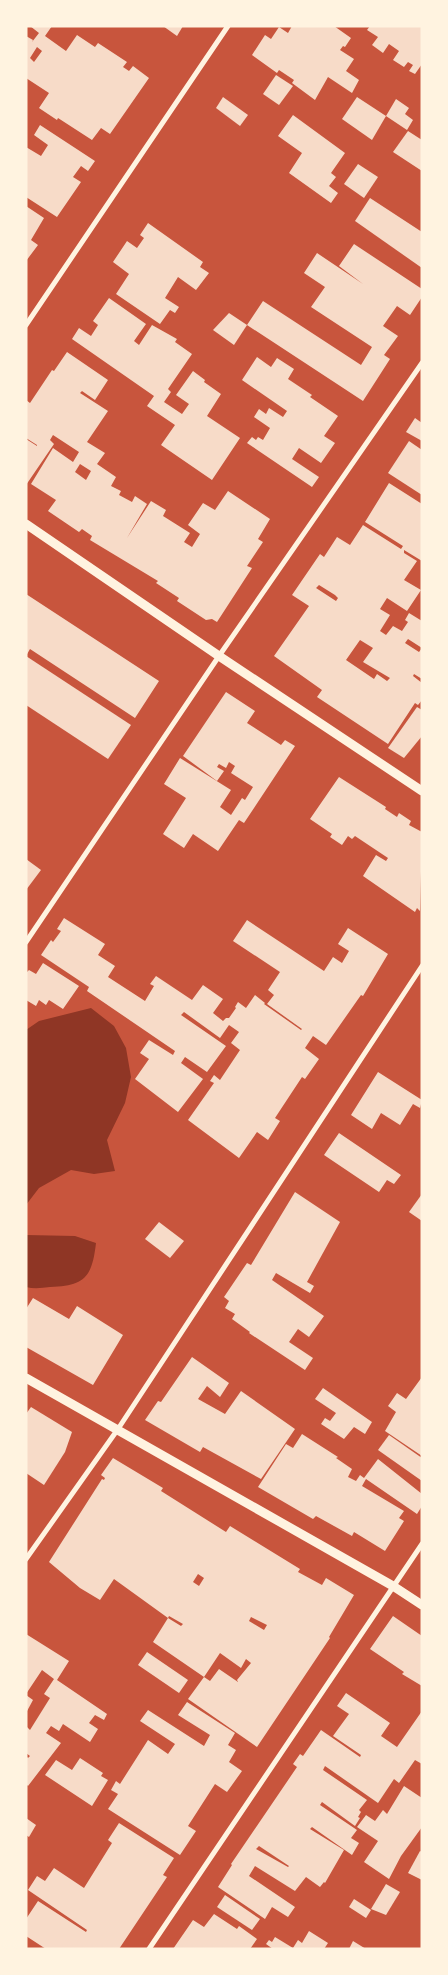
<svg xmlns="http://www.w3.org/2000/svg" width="448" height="1975" viewBox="0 0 448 1975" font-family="'Space Grotesk',sans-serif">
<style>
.water{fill:#8f3625}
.building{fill:#f7dbc8;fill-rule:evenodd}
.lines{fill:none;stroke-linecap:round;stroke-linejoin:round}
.minor{stroke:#fff3e0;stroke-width:5}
.tertiary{stroke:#fff3e0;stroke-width:9}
</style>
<rect width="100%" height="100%" fill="#c8553d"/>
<!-- water -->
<g class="water">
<polygon points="91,1008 114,1026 126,1048 131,1077 125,1103 107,1140 115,1171 94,1174 71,1170 39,1188 26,1205 26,1030 39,1021"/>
<path d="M26 1235 75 1236 96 1243C92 1277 85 1286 50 1287 42 1288 34 1289 26 1287Z"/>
</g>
<!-- building -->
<g class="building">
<path d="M30 26H52L45 36 66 51 77 35 95 47 98 43 127 62 123 67 129 71 133 66 149 78 110 134 101 128 92 140 58 118 57 120 39 108 49 93 26 78V36L33 40 32 42 39 33ZM37 47 42 51 34 62 30 58Z"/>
<polygon points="163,26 183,26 177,36"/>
<polygon points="292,26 334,26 351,38 345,47 343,46 340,50 354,59 346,71 359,80 352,93 328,77 315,100 292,83 294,80 279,70 277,73 252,55 265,35 271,39 279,27 288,33"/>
<polygon points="370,26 422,26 422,64 415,74 409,71 413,65 408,62 404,67 393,60 399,51 389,44 383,53 372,45 378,37 367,30"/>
<polygon points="276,75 293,86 279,105 263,94"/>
<polygon points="223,97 248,115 240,126 216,108"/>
<polygon points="357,97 386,116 372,140 342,119"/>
<polygon points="396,99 409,108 405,114 413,120 407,130 386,116"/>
<polygon points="293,115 345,153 331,173 336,177 329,186 338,193 331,203 289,173 302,153 278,136"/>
<polygon points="40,125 95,161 88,171 81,166 73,177 81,182 57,217 26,197 26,147 41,156 48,145 34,135"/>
<polygon points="408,131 422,140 422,171 393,152"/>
<polygon points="358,164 378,177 364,198 344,184"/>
<polygon points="370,198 422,232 422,268 355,221"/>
<polygon points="26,206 44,218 31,240 38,245 26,261"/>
<polygon points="148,223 203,262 200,267 209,273 196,290 178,277 165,298 179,307 175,313 170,310 160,324 116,294 129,274 113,262 127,241 137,248 144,238 140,235"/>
<polygon points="354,244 422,289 422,297 410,315 397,306 383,326 398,336 384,355 390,359 363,401 247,325 263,301 361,365 372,347 311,307 325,287 304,273 317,253 363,284 339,266"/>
<polygon points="109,298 146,324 134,341 139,345 152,325 177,339 175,342 192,354 168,389 171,392 164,402 182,414 189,404 176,395 193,371 205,380 204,382 221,394 207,416 240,438 212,480 161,445 175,425 147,406 154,396 72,339 79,328 91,336 98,325 93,321"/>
<polygon points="229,313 247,325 234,345 213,330"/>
<path d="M67 352 108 380 95 400 82 391 80 393 108 411 87 442 105 453 97 464 116 477 111 486 121 491 119 495 132 502 135 496 147 504 127 538 151 501 166 510 163 516 190 533 184 542 192 547 200 534 188 525 203 503 215 510 228 491 270 519 258 539 263 542 247 566 252 568 217 622 212 619 206 620 177 601 179 598 156 583 158 581 90 540 92 536 82 529 79 532 48 511 56 500 31 484 53 448 73 462 79 452 53 435 50 440 54 444 26 485V439L37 446V445L26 438V400L30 403 52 370 54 371ZM80 464 91 471 86 480 75 472Z"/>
<polygon points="257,357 271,367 277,358 294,369 288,379 312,395 310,397 338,416 324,436 335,443 321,463 299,448 292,459 319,477 312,487 247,443 252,437 256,440 258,437 263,440 270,428 254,417 259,409 266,414 269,408 283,417 287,411 242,380"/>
<polygon points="415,418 422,423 422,441 406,432"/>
<polygon points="409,441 422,450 422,495 388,473"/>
<path d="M389 483 422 504V561L404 550V553L417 561 404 580 421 590 407 611 387 598 380 609 390 615 380 631 386 635 393 626 402 631 408 622 405 620 409 613 422 621V679L414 674 413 676 422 683V700L418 705 415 703 388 744 317 697 322 690 274 656 309 606 292 595 320 554 324 557 337 537 350 545 363 525 401 549 403 546 365 522ZM319 585 335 595 338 598 336 601 316 588ZM408 639 422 648 419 652 405 643ZM360 640 373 648 363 662 390 678 387 681 377 674 374 679 346 660Z"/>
<polygon points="26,594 159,681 135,718 30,649 26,656"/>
<polygon points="26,656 131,725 108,759 26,705"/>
<polygon points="226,692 255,711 247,723 281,745 285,740 295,746 244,823 239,820 218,851 193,834 184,848 163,834 186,798 164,784 180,758 231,790 220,807 231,815 242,798 245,800 253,787 231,773 235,766 229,762 226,768 219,764 217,767 224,771 217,781 183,756"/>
<polygon points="417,707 422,710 422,736 404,758 388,748"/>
<polygon points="339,777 386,807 385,809 397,817 399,813 411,821 409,825 422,832 420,911 417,908 415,912 363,876 376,855 386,861 388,858 355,836 352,839 348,836 342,845 330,837 332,834 310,819"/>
<polygon points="26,859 41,870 26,890"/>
<polygon points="64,918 105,944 98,955 115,966 108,977 145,1001 154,986 150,984 156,976 192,1000 203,985 223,999 213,1013 223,1021 226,1018 229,1018 236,1008 235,1007 238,1002 246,1008 255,995 265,1003 264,1004 301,1030 302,1029 267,1004 274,995 268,990 280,972 233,941 247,920 324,971 333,957 342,963 349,951 338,944 348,928 388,954 363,996 361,995 326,1045 313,1036 305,1048 319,1059 305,1079 302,1077 275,1118 280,1121 268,1140 257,1132 239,1158 188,1120 214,1083 210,1081 214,1075 220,1080 240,1050 231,1043 239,1032 229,1025 220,1038 184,1012 181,1015 226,1046 207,1072 185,1057 181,1063 203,1079 178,1112 135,1079 149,1059 140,1053 149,1040 173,1055 175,1051 87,991 89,987 41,955 51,940 53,942 61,931 57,929"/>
<polygon points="43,963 79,986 63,1009 49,1000 46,1005 39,1000 36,1006 26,1000 26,973 29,970 36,974"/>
<polygon points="378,1072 422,1100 420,1108 413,1104 400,1125 381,1113 372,1129 351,1115"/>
<polygon points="339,1133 401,1175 394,1184 387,1180 379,1192 324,1155"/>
<polygon points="295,1192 340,1222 307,1282 314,1286 310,1293 276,1273 272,1280 324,1316 309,1337 298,1329 289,1342 313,1358 305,1370 249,1333 250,1332 232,1319 235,1314 225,1308 229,1301 224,1297 247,1263 251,1265"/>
<polygon points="422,1194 422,1221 409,1212"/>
<polygon points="159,1222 184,1241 170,1258 145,1239"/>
<polygon points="33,1298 69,1319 77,1306 123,1335 93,1385 26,1347 26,1309"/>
<polygon points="192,1357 229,1383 220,1397 207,1386 198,1399 225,1414 241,1391 295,1429 261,1479 203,1447 200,1452 145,1420 158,1401 161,1402"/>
<polygon points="422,1377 422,1456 385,1431 396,1412 388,1406 397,1393 406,1399"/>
<polygon points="323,1388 372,1422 365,1434 354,1427 344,1439 321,1424 325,1418 330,1421 336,1413 315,1399"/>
<polygon points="31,1407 72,1432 65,1452 44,1485 26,1473 26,1414"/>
<polygon points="302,1434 338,1457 336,1458 352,1469 348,1477 356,1481 360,1475 364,1478 378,1459 422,1494 422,1506 417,1514 366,1479 362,1486 404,1511 399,1518 404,1521 385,1551 354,1532 352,1536 316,1516 313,1519 258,1487 286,1444 293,1448"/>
<polygon points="389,1435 422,1458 422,1481 378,1450"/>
<path d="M113 1458 163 1488 161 1491 226 1532 230 1526 300 1569 298 1572 322 1585 326 1578 354 1595 329 1637 330 1638 257 1747 188 1699 204 1677 210 1681 219 1669 238 1682 237 1680 251 1663 246 1659 241 1668 220 1653 204 1677 153 1642 168 1618 181 1626 183 1624 169 1616 168 1618 114 1579 100 1600 80 1588 49 1562 102 1479 104 1480 105 1478 101 1475ZM198 1574 204 1578 199 1586 193 1582ZM251 1617 267 1625 264 1630 249 1621Z"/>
<polygon points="393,1616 422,1636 422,1686 402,1674 404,1672 370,1649"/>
<polygon points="26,1634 69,1661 57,1680 107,1714 104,1720 95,1715 89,1723 98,1729 90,1742 63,1724 59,1731 51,1726 46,1733 61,1743 28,1786 26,1784 26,1756 28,1758 30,1756 26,1753 26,1726 30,1730 50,1698 44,1694 54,1679 42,1670 26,1694"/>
<polygon points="147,1652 188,1680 179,1693 138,1665"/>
<path d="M346 1693 390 1723 381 1736 397 1747 422 1711V1764L415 1760 399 1783 394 1779 378 1803 325 1766 323 1770 367 1800 359 1810 361 1812 358 1817 360 1818 355 1826 322 1802 320 1805 357 1830 351 1838 359 1843 352 1855 312 1827 310 1829 344 1850 325 1883 324 1882 320 1887 306 1877 295 1891 255 1866 249 1876 295 1907 288 1917 272 1907 265 1919 218 1887 232 1865 231 1864 297 1767 293 1764 300 1754 303 1756 321 1730 360 1757 361 1755 333 1736 349 1714 337 1706ZM259 1846 289 1866 288 1867 256 1849Z"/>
<polygon points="26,1695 33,1700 26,1713"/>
<polygon points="187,1702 235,1733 228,1745 236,1750 229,1762 242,1771 227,1792 215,1784 188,1826 196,1831 180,1855 108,1809 118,1794 111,1790 116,1781 120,1784 148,1740 168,1754 175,1744 140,1721 148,1710 204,1746 210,1735 178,1715"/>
<polygon points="80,1758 103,1773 101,1776 108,1780 92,1806 45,1775 56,1760 72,1770"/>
<polygon points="404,1786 422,1798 422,1827 401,1856 389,1879 364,1862 378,1841 357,1827 366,1815 375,1821 383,1810 387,1814"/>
<polygon points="26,1818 36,1825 29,1837 26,1835"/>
<polygon points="119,1823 174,1858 163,1875 167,1877 119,1949 46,1949 26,1936 26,1919 38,1901 86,1932 87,1930 28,1890 37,1876 45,1881 54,1868 84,1888 112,1843 108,1840"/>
<polygon points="420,1851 422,1852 422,1880 408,1873"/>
<polygon points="386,1884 400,1892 386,1915 371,1909"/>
<polygon points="225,1895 260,1919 252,1930 217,1907"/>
<polygon points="354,1899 371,1910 366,1918 349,1907"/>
<polygon points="214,1914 237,1929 239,1926 257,1939 250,1949 173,1949 193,1920 204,1927"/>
<polygon points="309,1931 328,1943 324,1949 273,1949 266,1944 269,1940 272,1942 275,1937 293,1948 298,1940 302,1943"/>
<polygon points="353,1941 366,1949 349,1949"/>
</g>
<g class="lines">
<!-- minor -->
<g class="minor">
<polyline points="26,325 228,26"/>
<polyline points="26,942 219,656 422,363"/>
<polyline points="26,1559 118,1429 422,966"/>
<polyline points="149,1949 422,1544"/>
</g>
<!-- tertiary -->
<g class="tertiary">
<polyline points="26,524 219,656 422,791"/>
<polyline points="26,1378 393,1586 422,1605"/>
</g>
</g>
<!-- border -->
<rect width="448" height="1975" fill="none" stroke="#fff3e0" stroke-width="55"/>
</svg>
